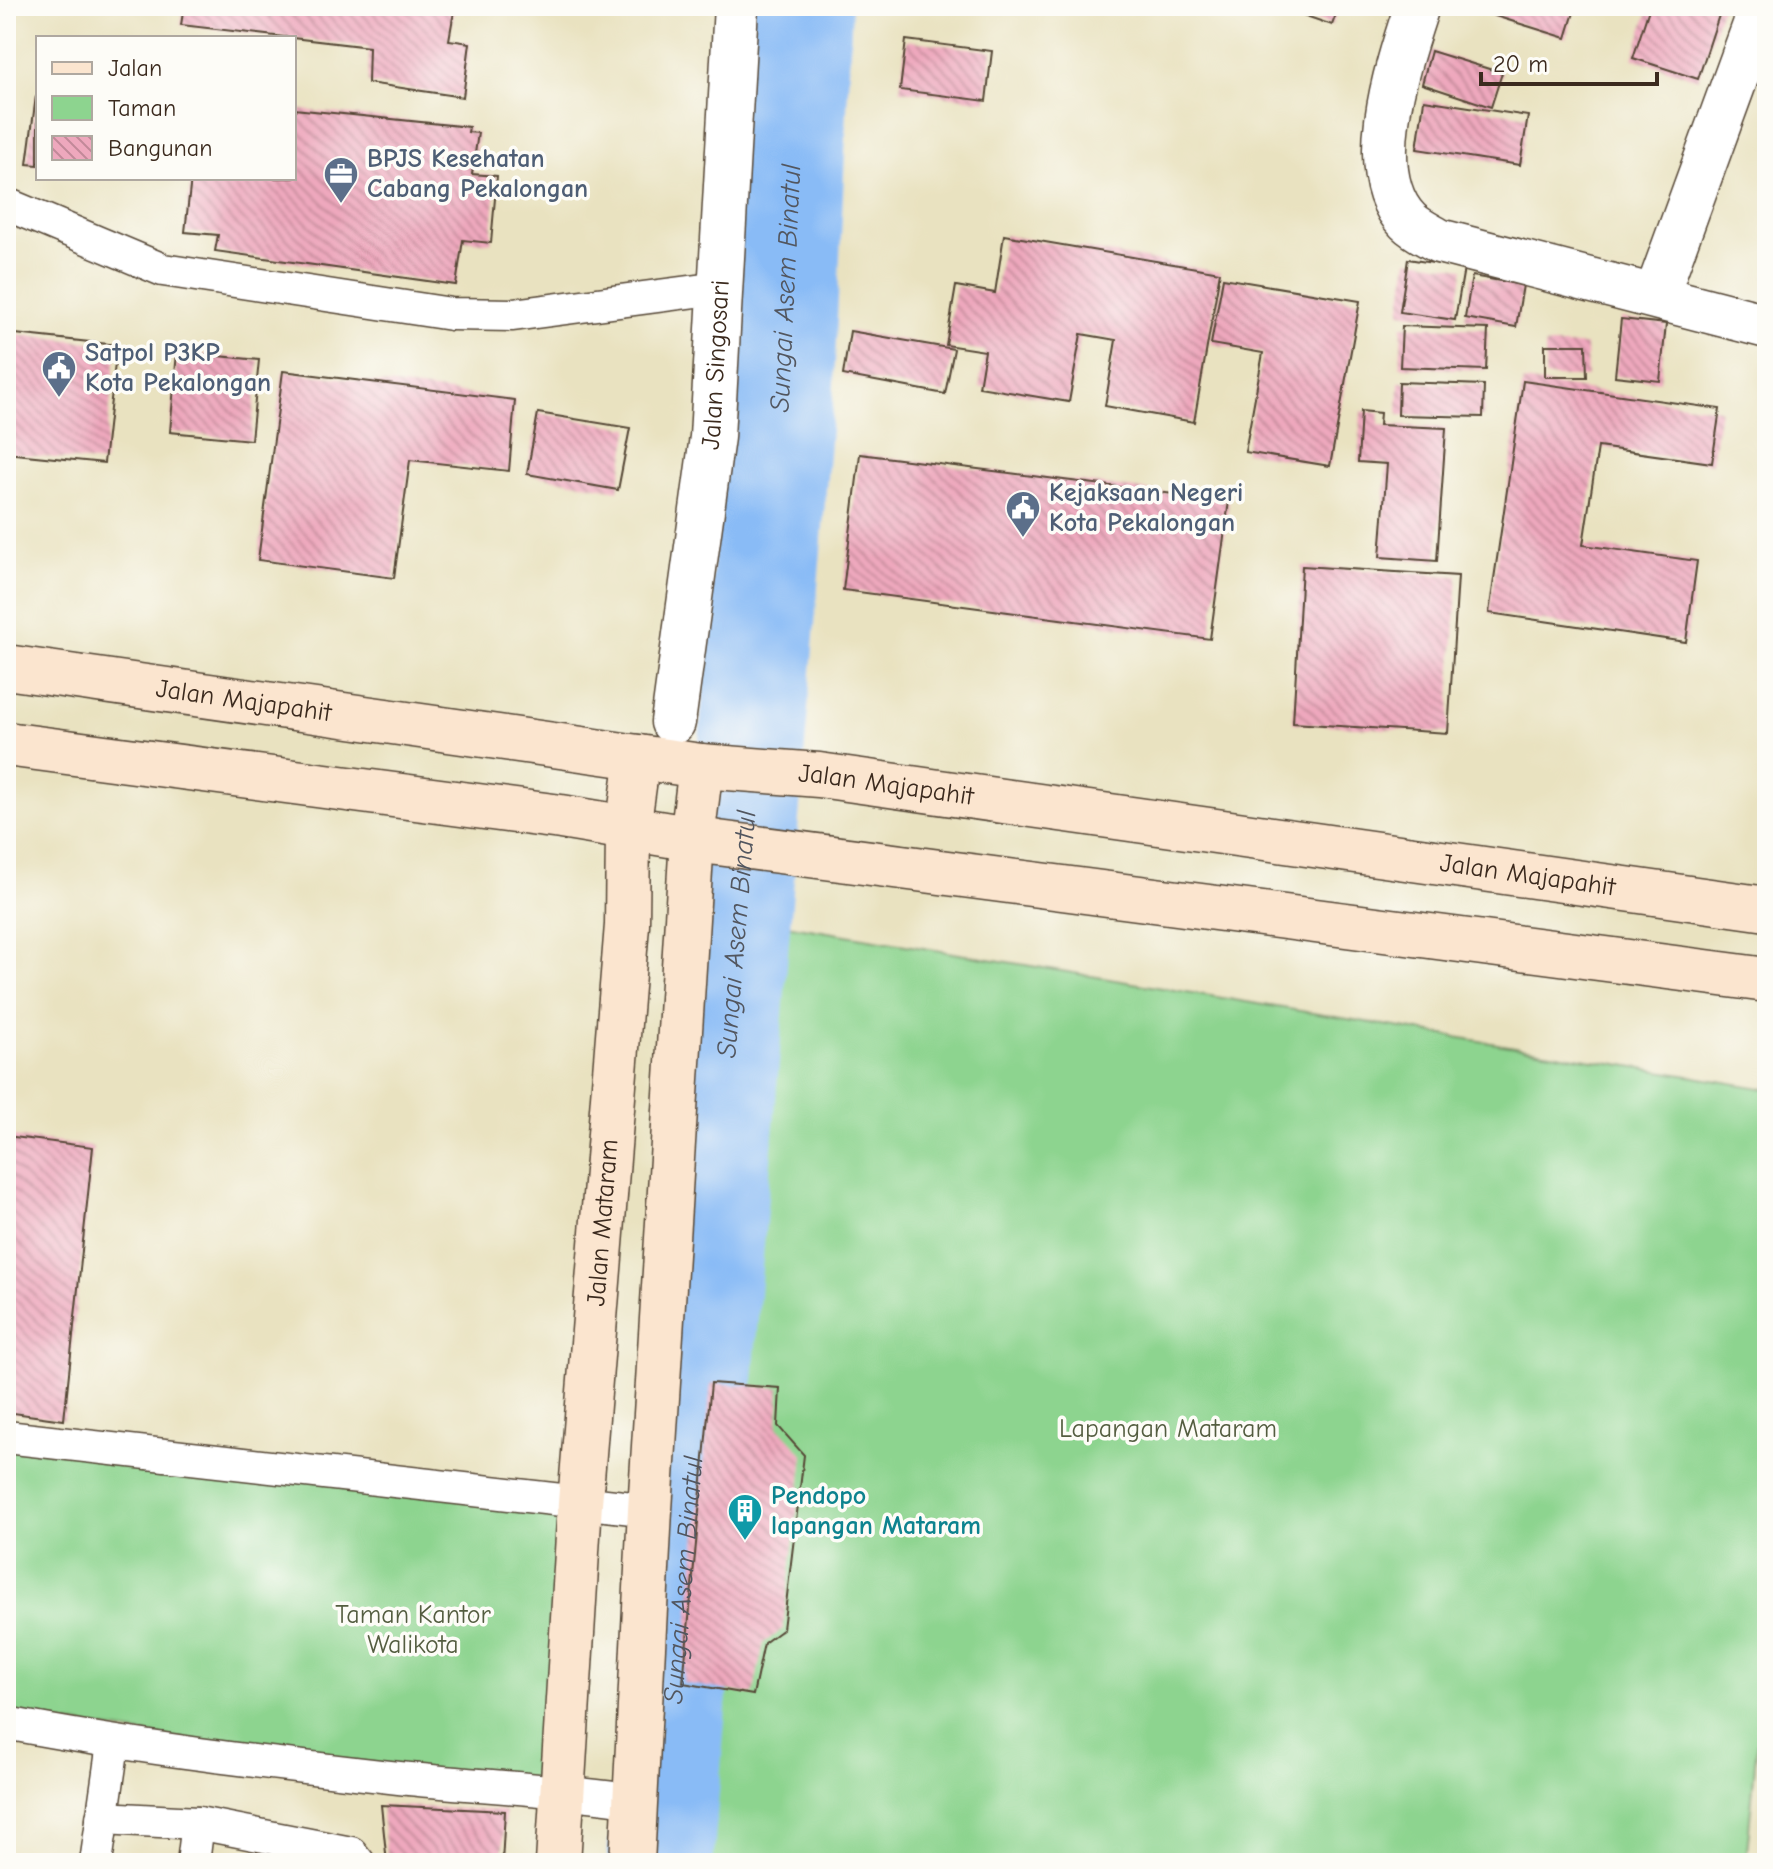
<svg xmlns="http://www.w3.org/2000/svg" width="1773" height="1869" viewBox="0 0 1773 1869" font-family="'Comic Neue',sans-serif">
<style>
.park{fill:#8dd48f;stroke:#647f56;stroke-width:2}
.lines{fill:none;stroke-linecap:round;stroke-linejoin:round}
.river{stroke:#89bbf6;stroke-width:106}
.building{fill:url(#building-back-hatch)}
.lane-casing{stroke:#554636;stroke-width:35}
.street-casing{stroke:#554636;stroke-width:47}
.secondary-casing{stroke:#554636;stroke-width:47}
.lane{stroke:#fff;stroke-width:32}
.street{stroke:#fff;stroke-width:44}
.secondary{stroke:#fbe5cf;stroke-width:44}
.labels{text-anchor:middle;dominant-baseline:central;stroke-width:7;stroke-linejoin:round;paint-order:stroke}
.service-label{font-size:26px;font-weight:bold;fill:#4e5e75;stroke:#fdfcf7;text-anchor:start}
.street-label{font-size:26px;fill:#3b2a1e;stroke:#fdfcf7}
.park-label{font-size:26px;fill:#545d40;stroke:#fdfcf7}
.culture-label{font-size:26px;font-weight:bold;fill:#0d838f;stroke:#fdfcf7;text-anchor:start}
.water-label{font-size:28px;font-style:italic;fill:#52565f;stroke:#fdfcf7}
</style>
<defs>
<pattern id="building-back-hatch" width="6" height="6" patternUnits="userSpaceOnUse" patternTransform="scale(2)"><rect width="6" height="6" fill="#eea8bd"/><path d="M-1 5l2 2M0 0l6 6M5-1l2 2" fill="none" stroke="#c28999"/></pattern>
</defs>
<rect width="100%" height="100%" fill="#fdfcf7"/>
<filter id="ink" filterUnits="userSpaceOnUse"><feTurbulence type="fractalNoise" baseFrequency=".0125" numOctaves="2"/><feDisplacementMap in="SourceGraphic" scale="16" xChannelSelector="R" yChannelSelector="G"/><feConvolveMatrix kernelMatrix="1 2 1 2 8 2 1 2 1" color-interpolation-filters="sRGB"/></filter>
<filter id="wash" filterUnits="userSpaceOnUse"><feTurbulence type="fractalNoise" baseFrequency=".006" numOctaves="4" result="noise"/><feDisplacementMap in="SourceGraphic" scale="32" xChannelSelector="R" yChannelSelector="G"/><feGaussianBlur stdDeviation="1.8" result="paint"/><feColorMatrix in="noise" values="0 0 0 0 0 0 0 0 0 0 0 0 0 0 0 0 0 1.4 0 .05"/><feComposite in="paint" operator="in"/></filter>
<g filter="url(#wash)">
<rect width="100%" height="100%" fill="#e9e2c0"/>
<!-- park -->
<g class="park">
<polygon points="774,923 1767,1089 1767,1632 1746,1863 698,1863"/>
<polygon points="6,1445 580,1503 565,1791 6,1715"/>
</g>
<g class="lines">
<!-- river -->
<path class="river" id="s1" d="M660 1863 780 403 799 6"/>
</g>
<g id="blocks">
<!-- building -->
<g class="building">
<polygon points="184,6 455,6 449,40 470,43 463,97 368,83 369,47 181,25"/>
<polygon points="1277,6 1356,6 1353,15 1338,9 1332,25"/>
<polygon points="1463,6 1576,6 1566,38"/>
<polygon points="1650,6 1722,6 1698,79 1633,58"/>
<polygon points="906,40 992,51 986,101 900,90"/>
<polygon points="1431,51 1502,73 1491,107 1422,84"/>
<polygon points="36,96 38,96 38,165 27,164"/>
<polygon points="1424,100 1528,116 1520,165 1417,149"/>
<polygon points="294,109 469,127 468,132 478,133 472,174 497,176 491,243 463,240 456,285 215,251 218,235 185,232 191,178 294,178"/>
<polygon points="1004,235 1220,272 1194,422 1105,406 1116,340 1081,334 1069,402 979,387 985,351 946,345 956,286 995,293"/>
<polygon points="1408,259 1464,268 1455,320 1400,312"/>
<polygon points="1472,276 1523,285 1516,327 1465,318"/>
<polygon points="1223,278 1360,301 1330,466 1245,452 1263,353 1211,344"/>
<polygon points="1621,319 1666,324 1660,381 1615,376"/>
<polygon points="1402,326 1488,329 1486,370 1400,367"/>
<polygon points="850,331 954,349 945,394 843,375"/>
<polygon points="6,333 117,345 104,463 6,453"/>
<polygon points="1545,345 1586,345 1587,377 1545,377"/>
<polygon points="177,352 259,360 251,440 170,432"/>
<polygon points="283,371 515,400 509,471 410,460 394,578 258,560"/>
<polygon points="1523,381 1720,409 1712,463 1598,447 1583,545 1697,561 1686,642 1489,613"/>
<polygon points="1399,382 1484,385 1483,417 1398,415"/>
<polygon points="1361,411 1380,413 1379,425 1446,428 1437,561 1380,557 1387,464 1358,462"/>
<polygon points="538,413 630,428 618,490 527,474"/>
<polygon points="860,454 1229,501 1210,639 843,590"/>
<polygon points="1302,566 1458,576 1448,733 1293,723"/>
<polygon points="6,1136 93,1147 64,1420 6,1412"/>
<polygon points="711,1383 780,1388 778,1426 804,1455 783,1629 764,1643 753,1695 683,1683"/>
<polygon points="381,1805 505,1811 502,1863 387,1863"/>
</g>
</g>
</g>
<g filter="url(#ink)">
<use href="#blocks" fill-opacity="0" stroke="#554636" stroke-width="2"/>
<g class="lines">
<defs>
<g id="lane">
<polyline points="6,204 163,270 451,314 513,315 719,288"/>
<polyline points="6,1437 650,1510"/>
<path d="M6 1723C136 1748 267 1763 399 1778 478 1786 557 1789 635 1801"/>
<polyline points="102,1818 198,1823 351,1853 359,1863"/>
<polyline points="96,1863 113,1744"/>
<polyline points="193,1863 198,1823"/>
</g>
<g id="street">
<path d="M1417 6C1399 61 1360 172 1408 221 1416 229 1429 235 1439 241L1767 326"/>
<polyline points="1656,296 1762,6"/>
<path id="s2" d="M673 722 712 437 736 6"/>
</g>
<g id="secondary">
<path id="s3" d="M6 667 701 766 819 775 1767 909"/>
<polyline points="6,744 561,817 718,843 1767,980"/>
<path id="s4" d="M558 1863 580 1503 627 925 628 829 638 757"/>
<polyline points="632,1863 650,1510 692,839 701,766"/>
</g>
</defs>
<!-- lane casing -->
<use href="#lane" class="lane-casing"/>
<!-- street casing -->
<use href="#street" class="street-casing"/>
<!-- secondary casing -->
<use href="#secondary" class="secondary-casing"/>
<!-- lane -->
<use href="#lane" class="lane"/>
<!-- street -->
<use href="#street" class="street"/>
<!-- secondary -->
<use href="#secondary" class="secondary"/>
</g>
</g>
<!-- icons -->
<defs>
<symbol id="office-pin" viewBox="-11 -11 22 30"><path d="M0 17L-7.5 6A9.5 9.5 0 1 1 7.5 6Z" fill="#5c6f8a" stroke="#fdfcf7"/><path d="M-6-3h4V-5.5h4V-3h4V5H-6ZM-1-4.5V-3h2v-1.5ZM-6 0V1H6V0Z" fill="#fff"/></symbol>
<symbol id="civic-pin" viewBox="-11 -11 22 30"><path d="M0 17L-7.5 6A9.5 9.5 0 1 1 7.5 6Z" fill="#5c6f8a" stroke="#fdfcf7"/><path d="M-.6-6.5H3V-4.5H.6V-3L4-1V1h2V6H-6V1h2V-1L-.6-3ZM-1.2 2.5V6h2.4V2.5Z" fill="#fff"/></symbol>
<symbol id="building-pin" viewBox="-11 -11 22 30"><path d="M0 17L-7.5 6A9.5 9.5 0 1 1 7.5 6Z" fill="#0f9aa8" stroke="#fdfcf7"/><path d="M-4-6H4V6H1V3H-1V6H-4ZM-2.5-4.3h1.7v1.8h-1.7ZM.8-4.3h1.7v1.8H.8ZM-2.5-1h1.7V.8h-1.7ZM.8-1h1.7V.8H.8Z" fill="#fff"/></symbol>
</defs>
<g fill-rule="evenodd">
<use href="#office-pin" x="321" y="154" width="40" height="54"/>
<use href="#civic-pin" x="39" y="348" width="40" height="54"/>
<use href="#civic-pin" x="1003" y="488" width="40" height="54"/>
<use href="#building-pin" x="725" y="1491" width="40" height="54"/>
</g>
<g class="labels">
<!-- service labels -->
<g class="service-label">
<text x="367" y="159">BPJS Kesehatan<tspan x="367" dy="30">Cabang Pekalongan</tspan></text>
<text x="85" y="353">Satpol P3KP<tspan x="85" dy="30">Kota Pekalongan</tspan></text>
<text x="1049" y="493">Kejaksaan Negeri<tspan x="1049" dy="30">Kota Pekalongan</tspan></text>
</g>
<!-- street labels -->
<g class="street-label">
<text stroke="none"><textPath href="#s2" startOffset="360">Jalan Singosari</textPath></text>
<text stroke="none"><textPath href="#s3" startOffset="240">Jalan Majapahit</textPath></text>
<text stroke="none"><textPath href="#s3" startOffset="888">Jalan Majapahit</textPath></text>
<text stroke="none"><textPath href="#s3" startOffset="1536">Jalan Majapahit</textPath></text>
<text stroke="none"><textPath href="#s4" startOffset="642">Jalan Mataram</textPath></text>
</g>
<!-- park labels -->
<g class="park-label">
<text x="1168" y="1429">Lapangan Mataram</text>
<text x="413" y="1615">Taman Kantor<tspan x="413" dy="30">Walikota</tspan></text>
</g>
<!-- culture labels -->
<g class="culture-label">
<text x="771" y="1496">Pendopo<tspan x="771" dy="30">lapangan Mataram</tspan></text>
</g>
<!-- water labels -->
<g class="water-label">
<text stroke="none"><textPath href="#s1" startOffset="1580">Sungai Asem Binatul</textPath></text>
<text stroke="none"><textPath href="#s1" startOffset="932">Sungai Asem Binatul</textPath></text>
<text stroke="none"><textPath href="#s1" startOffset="284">Sungai Asem Binatul</textPath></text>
</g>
</g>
<!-- margin -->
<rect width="1773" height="1869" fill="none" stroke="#fdfcf7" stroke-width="32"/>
<!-- legend -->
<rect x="36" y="36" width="260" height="144" fill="#fdfcf7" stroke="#afa8a0" stroke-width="2"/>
<rect x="52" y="62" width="40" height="12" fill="#fbe5cf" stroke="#afa8a0" stroke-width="2"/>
<text x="108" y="76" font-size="24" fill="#3b2a1e">Jalan</text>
<rect x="52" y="96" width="40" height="24" fill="#8dd48f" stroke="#afa8a0" stroke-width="2"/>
<text x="108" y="116" font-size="24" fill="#3b2a1e">Taman</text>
<rect x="52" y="136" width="40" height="24" fill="url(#building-back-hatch)" stroke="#afa8a0" stroke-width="2"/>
<text x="108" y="156" font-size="24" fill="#3b2a1e">Bangunan</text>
<!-- scale -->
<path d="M1481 72v12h176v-12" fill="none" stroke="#3b2a1e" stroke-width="4"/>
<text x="1493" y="72" font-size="24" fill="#3b2a1e" stroke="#fdfcf7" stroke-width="6" paint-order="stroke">20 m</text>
</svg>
